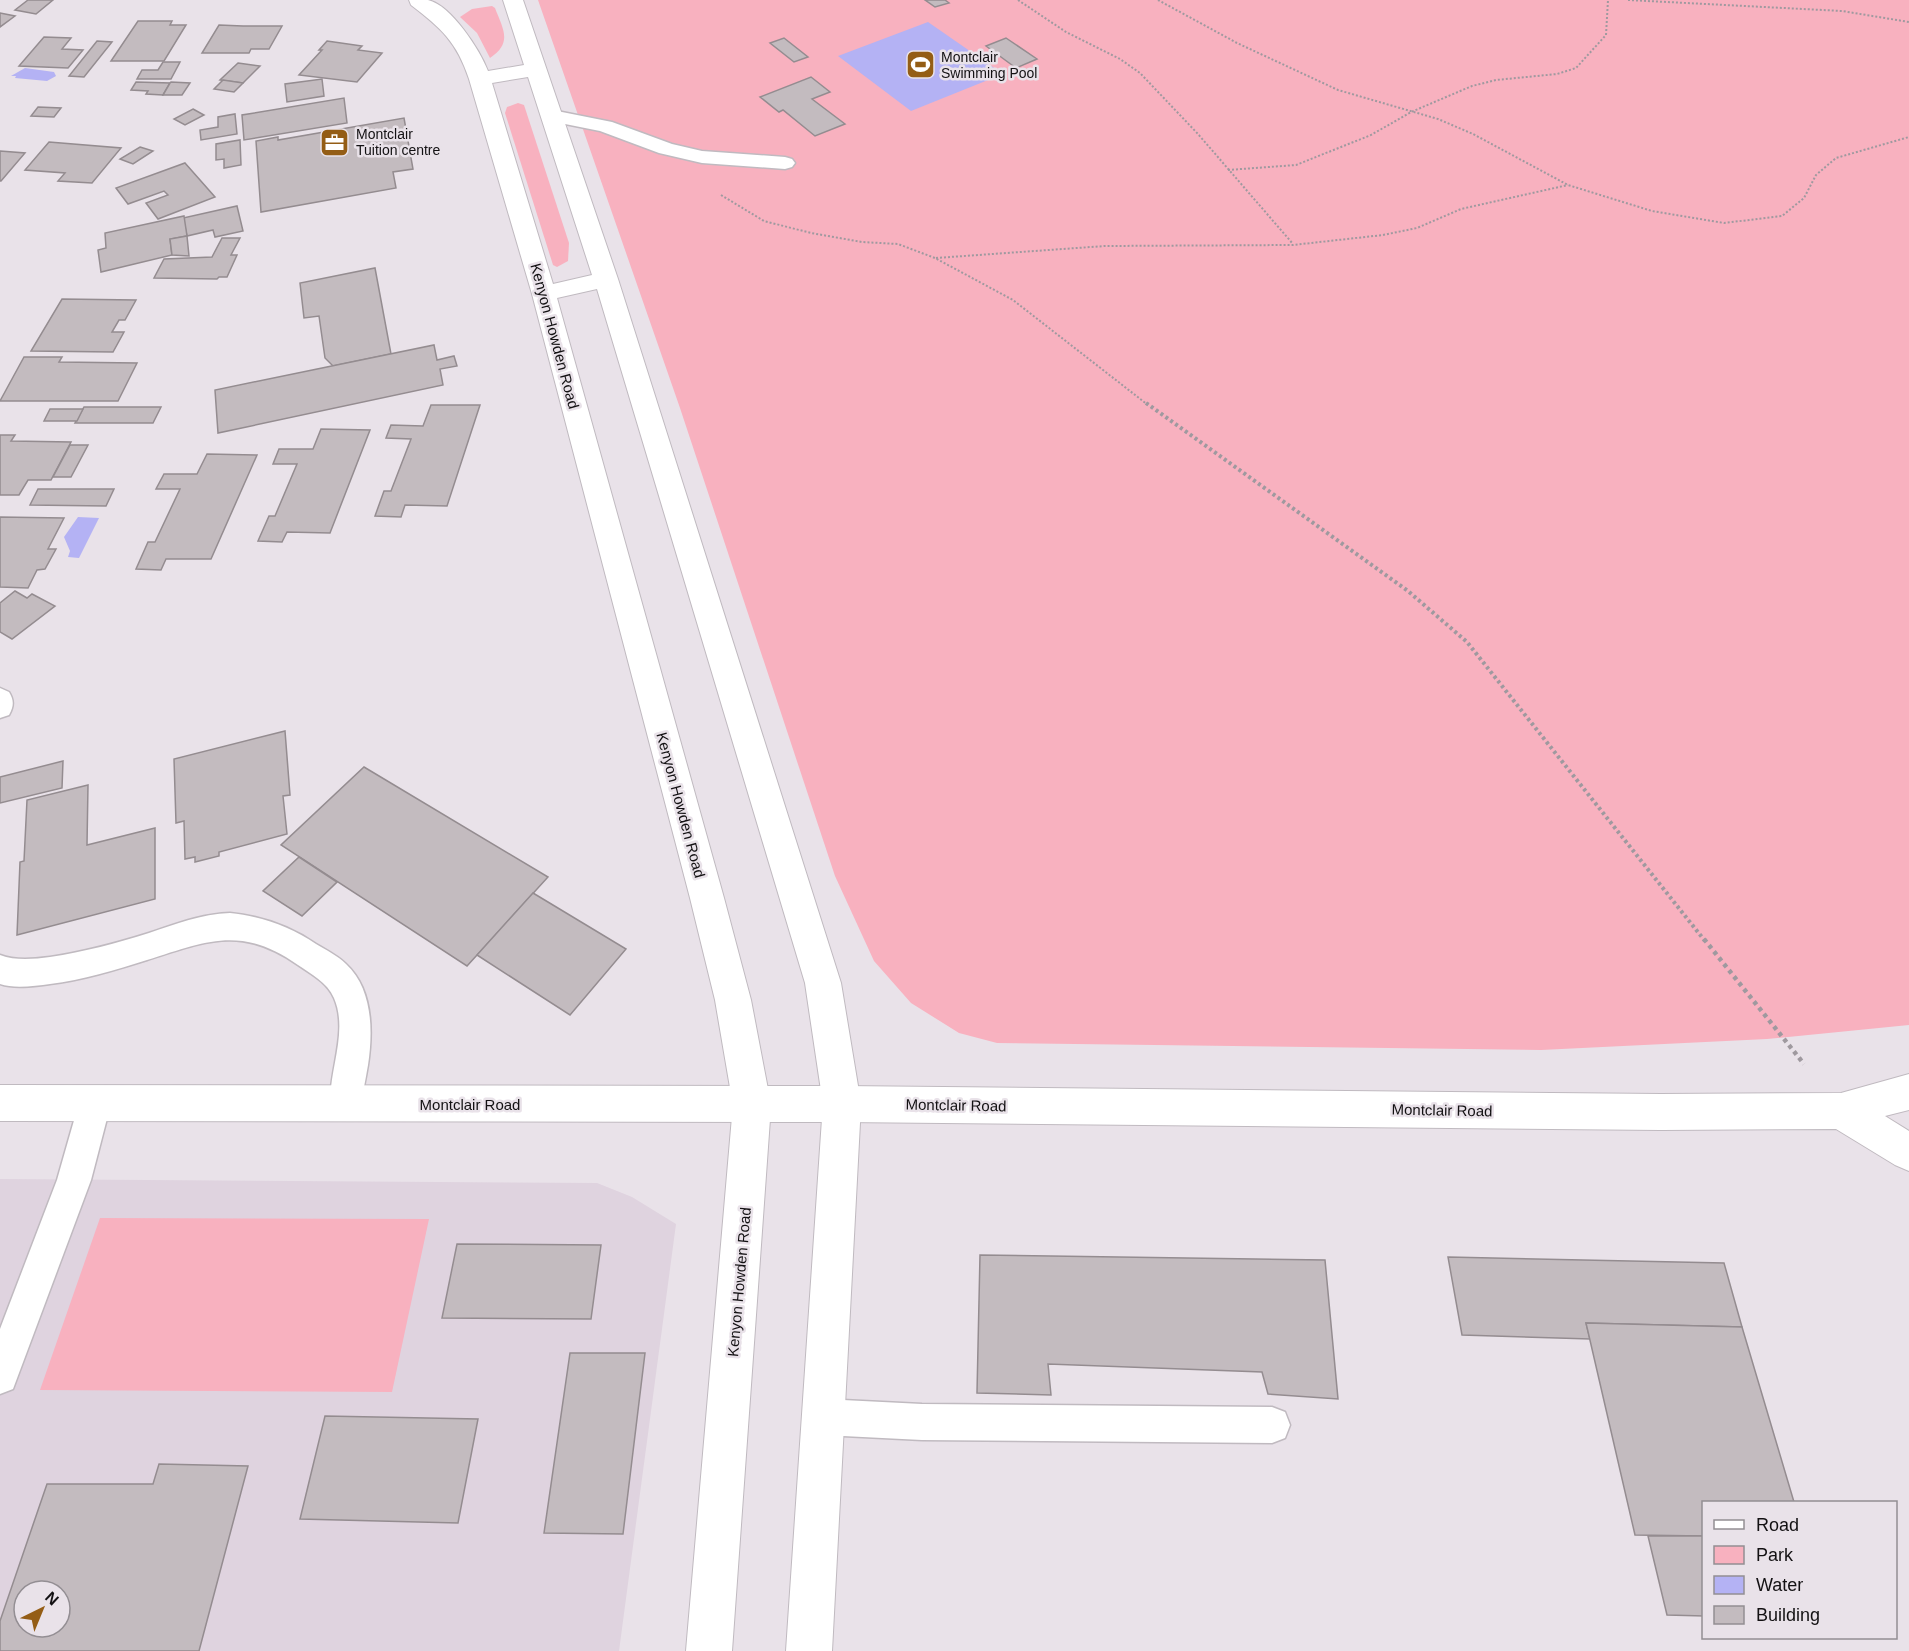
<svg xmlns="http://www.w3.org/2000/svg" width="1909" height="1651" viewBox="0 0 1909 1651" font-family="Arial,sans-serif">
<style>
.built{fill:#dfd3df;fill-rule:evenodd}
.green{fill:#f8b1bf}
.water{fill:#b4b2f4}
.building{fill:#c3bbbf;stroke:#948c90;stroke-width:1.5;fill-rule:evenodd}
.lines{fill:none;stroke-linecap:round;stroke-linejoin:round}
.service-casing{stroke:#c0bac0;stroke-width:3}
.minor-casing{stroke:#c0bac0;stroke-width:2}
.tertiary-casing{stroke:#c0bac0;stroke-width:2}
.path-far2{stroke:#9f999f;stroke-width:2;stroke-dasharray:2 2;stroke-linecap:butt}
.path-far1{stroke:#9f999f;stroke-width:4;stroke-dasharray:3 3;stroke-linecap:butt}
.path{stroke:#9f999f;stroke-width:4.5;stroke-dasharray:4 4;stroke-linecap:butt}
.service{fill:#fff;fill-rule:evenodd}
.minor{fill:#fff;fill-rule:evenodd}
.tertiary{fill:#fff;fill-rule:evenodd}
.labels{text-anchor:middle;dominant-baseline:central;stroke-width:5;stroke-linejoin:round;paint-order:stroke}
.far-poi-label{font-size:14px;fill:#131113;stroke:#e9e2e9;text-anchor:start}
.street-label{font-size:15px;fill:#131113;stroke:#e9e2e9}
</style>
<rect width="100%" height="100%" fill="#e9e2e9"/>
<!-- built -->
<path class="built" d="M0 1179 597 1183 632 1197 676 1224 619 1651H0ZM24 1591H60V1627H24Z"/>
<!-- green -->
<g class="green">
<polygon points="538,0 1909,0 1909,1025 1767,1039 1541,1050 997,1043 959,1033 911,1003 874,961 835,876 680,408"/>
<path d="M492 6 495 8C503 29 513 43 490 58L477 33 460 17 472 9Z"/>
<polygon points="518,103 524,105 569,243 568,261 557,267 553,265 505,113 507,107"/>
<polygon points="100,1218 429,1219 392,1392 40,1390"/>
</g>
<!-- water -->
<g class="water">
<polygon points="928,22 1003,74 911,111 838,56"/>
<polygon points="25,68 54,72 56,76 47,81 15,78 16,76 11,76"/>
<polygon points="78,517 99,518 79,558 68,557 70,551 64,537"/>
</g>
<!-- building -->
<g class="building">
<polygon points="28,0 53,0 36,14 15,10"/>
<polygon points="925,0 945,0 949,3 935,7"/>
<polygon points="0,13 15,16 0,27"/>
<polygon points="138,21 172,21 170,25 186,25 164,61 111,61"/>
<polygon points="219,25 243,26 282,26 269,49 251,49 249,53 202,53"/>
<polygon points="44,37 71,38 62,49 83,50 68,68 19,66"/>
<polygon points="784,38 808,57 794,62 770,43"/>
<polygon points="1006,38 1037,59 1016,68 986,46"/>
<polygon points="97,41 112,42 84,77 69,76"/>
<polygon points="327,41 362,46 358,50 382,53 357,82 299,75 322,50 319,50"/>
<polygon points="163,62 180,62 171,79 137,79 142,70 158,70"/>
<polygon points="238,63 260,66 243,83 220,80"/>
<polygon points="811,77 830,92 812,99 845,124 815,136 783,110 779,112 760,97"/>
<polygon points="322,79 324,96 287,102 285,84"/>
<polygon points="223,80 243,83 234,92 214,89"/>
<polygon points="136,82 170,83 163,95 146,94 148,91 131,90"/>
<polygon points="170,83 171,82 190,83 182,95 163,95"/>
<polygon points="344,98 347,123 244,140 242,115"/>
<polygon points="38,107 61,108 54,117 31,116"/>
<polygon points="193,109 204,115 185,125 174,119"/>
<polygon points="235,114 237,134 201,140 200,130 218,127 218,117"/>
<polygon points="404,118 413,169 393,172 396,188 261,212 256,141 278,137 278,140"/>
<polygon points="240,140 241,165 224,168 224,159 216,160 216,144"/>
<polygon points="49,142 121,148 92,183 58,181 65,173 25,170"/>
<polygon points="140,147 153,151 133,164 120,159"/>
<polygon points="0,151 25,153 1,181 0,181"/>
<polygon points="185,163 215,197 158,219 146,203 168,195 164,191 128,204 116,188"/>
<polygon points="237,206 243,231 215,237 213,230 187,236 183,218"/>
<polygon points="184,216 187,236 170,239 172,255 101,272 98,250 106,248 105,233"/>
<polygon points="187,236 189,256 172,255 170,239"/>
<polygon points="222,238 240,238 231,255 237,255 227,277 219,277 217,279 154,278 164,259 212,257"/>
<polygon points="375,268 391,354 333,366 325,358 319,316 304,318 300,283"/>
<polygon points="62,299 136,300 125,320 119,320 112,332 124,332 113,352 31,351"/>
<polygon points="434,345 437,360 454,356 457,366 440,369 443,385 218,433 215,390"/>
<polygon points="24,357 62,357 59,362 137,363 118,401 0,401"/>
<polygon points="431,405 480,405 447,506 405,505 401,517 375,516 384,491 391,491 411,439 386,438 391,425 423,426"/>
<polygon points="84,407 161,407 153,423 75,423"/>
<polygon points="50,409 83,409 77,421 44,421"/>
<polygon points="321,429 370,430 330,533 287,532 282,542 258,541 269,516 275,516 297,464 273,464 279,449 313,449"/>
<polygon points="0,435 15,435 11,441 71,442 51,480 28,480 19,495 0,495"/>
<polygon points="70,445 88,445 71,477 53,477"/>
<polygon points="207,454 257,455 211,559 166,559 161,570 136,569 148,542 155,542 180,489 156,489 164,474 197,474"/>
<polygon points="38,489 114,489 106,506 30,505"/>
<polygon points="0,517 64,518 48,549 56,549 45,569 37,570 28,588 0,587"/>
<polygon points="15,591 27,598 32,594 55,606 12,639 0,632 0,603"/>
<polygon points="285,731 290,795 283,796 287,834 219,852 219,856 195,862 195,857 185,859 184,821 176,823 174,759"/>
<polygon points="63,761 62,788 0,803 0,777"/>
<polygon points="364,767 548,877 467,966 281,845"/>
<polygon points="88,785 87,845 155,828 155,899 17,935 20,862 24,861 27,800"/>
<polygon points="299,857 337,882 302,916 263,891"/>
<polygon points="533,893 626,949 570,1015 477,955"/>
<polygon points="457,1244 601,1245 591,1319 442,1318"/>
<polygon points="980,1255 1325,1260 1338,1399 1268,1394 1262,1372 1048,1364 1051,1395 977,1393"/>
<polygon points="1448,1257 1724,1263 1742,1327 1586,1323 1590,1339 1462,1335"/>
<polygon points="1586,1323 1742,1327 1794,1502 1704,1502 1704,1536 1635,1535"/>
<polygon points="570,1353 645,1353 623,1534 544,1533"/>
<polygon points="325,1416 478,1419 458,1523 300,1519"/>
<path d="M159 1464 248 1466 199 1651H0V1621L47 1484H153ZM24 1591H60V1627H24Z"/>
<polygon points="1648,1536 1704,1536 1704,1616 1667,1615"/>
</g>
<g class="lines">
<defs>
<g id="service">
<polygon points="552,110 612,122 672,144 702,151 785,157 792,159 795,163 792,167 785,169 702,163 659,153 600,131 545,120 543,116 545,112"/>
<path d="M0 688 9 692C14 700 14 706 9 715L0 718Z"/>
<path d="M230 913C260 916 290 926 316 944 326 950 338 956 346 964 373 989 373 1032 368 1065 365 1081 363 1098 356 1114L345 1118 334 1114C321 1085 351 1037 334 998 327 982 311 974 298 965 241 925 207 941 147 960 115 970 83 980 50 984 35 986 14 989 0 984V955C16 961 34 959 50 957 84 952 117 943 149 933 176 924 201 914 230 913Z"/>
<polygon points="95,1088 106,1092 111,1103 91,1180 13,1389 0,1394 0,1329 57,1180 79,1103 84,1092"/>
<polygon points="823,1399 922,1404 1272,1407 1285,1412 1290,1425 1285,1438 1272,1443 922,1440 823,1435 810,1430 805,1417 810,1404"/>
</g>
<polygon id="minor" points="1909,1074 1909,1110 1885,1116 1909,1131 1909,1171 1895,1165 1836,1129 1661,1130 842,1122 0,1121 0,1085 842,1086 1661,1094 1841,1093"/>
<path id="tertiary" d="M409 0C415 0 422 0 428 0 451 5 480 50 488 71L524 65 503 0H523L618 279 841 983 861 1104 832 1651H786L823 1104 805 983 597 289 557 298 724 898 751 1000 771 1105 732 1651H686L733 1105 715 1000 690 898 532 294 469 79C457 42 441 28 411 5ZM528 77 592 275 553 284 492 83Z"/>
</defs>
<!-- service casing -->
<use href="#service" class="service-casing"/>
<!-- minor casing -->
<use href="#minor" class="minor-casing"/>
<!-- tertiary casing -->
<use href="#tertiary" class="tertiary-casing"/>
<!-- path-far2 -->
<g class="path-far2">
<polyline points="1018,0 1066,32 1120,59 1140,73 1198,134 1293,244"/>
<polyline points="1158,0 1237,43 1338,90 1438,119 1473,134 1568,185 1652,211 1724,223 1782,216 1804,198 1816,175 1836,158 1909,137"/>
<polyline points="1628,0 1842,11 1909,22"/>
<polyline points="1228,170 1296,165 1371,135 1411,112 1472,86 1496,80 1557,74 1576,68 1606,35 1608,0"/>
<polyline points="721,195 764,221 811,233 862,242 898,244 935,258 1013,300 1148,405"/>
<polyline points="936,258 1105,246 1293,245 1383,235 1417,228 1461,209 1568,185"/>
</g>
<!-- path-far1 -->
<polyline class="path-far1" points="1146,403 1408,591 1467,642 1705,941"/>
<!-- path -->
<polyline class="path" points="1704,939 1804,1064"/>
<!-- service -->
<use href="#service" class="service"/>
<!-- minor -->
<use href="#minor" class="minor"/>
<!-- tertiary -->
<use href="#tertiary" class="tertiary"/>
</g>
<!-- icons -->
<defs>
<symbol id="stadium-square" viewBox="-11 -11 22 22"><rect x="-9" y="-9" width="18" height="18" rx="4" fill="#945d15" stroke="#e9e2e9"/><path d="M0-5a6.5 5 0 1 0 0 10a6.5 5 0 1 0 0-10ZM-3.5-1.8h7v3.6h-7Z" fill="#fff"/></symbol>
<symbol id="office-square" viewBox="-11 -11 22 22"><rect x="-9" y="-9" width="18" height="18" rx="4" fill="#945d15" stroke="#e9e2e9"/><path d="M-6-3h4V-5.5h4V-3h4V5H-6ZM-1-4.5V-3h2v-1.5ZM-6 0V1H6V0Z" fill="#fff"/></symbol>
</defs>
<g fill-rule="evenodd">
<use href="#stadium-square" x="904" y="48" width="33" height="33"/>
<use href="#office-square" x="318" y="126" width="33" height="33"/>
</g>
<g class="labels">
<!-- far-poi labels -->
<g class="far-poi-label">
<text x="941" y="57">Montclair<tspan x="941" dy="16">Swimming Pool</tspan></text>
<text x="356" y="134">Montclair<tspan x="356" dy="16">Tuition centre</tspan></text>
</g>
<!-- street labels -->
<g class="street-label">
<text transform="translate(555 336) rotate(75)">Kenyon Howden Road</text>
<text transform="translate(681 805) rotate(75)">Kenyon Howden Road</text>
<text x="470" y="1104">Montclair Road</text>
<text transform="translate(956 1105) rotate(1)">Montclair Road</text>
<text transform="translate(1442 1110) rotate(1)">Montclair Road</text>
<text transform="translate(739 1282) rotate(-85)">Kenyon Howden Road</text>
</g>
</g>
<!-- legend -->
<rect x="1702" y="1501" width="195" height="138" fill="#e9e2e9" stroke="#938e93" stroke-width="1.5"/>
<rect x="1714" y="1520" width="30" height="9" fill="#ffffff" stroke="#938e93" stroke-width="1.5"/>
<text x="1756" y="1531" font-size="18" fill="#131113">Road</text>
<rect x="1714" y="1546" width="30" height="18" fill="#f8b1bf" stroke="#938e93" stroke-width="1.5"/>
<text x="1756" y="1561" font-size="18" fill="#131113">Park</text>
<rect x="1714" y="1576" width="30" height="18" fill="#b4b2f4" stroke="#938e93" stroke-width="1.5"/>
<text x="1756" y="1591" font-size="18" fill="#131113">Water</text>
<rect x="1714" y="1606" width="30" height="18" fill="#c3bbbf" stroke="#938e93" stroke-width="1.5"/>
<text x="1756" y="1621" font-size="18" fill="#131113">Building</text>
<!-- north arrow -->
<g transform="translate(42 1609) rotate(43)"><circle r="28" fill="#e9e2e9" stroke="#938e93" stroke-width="1.5"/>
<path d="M0-4.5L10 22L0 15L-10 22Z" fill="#945d15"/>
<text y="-9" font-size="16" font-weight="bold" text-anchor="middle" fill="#131113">N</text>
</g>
</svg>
